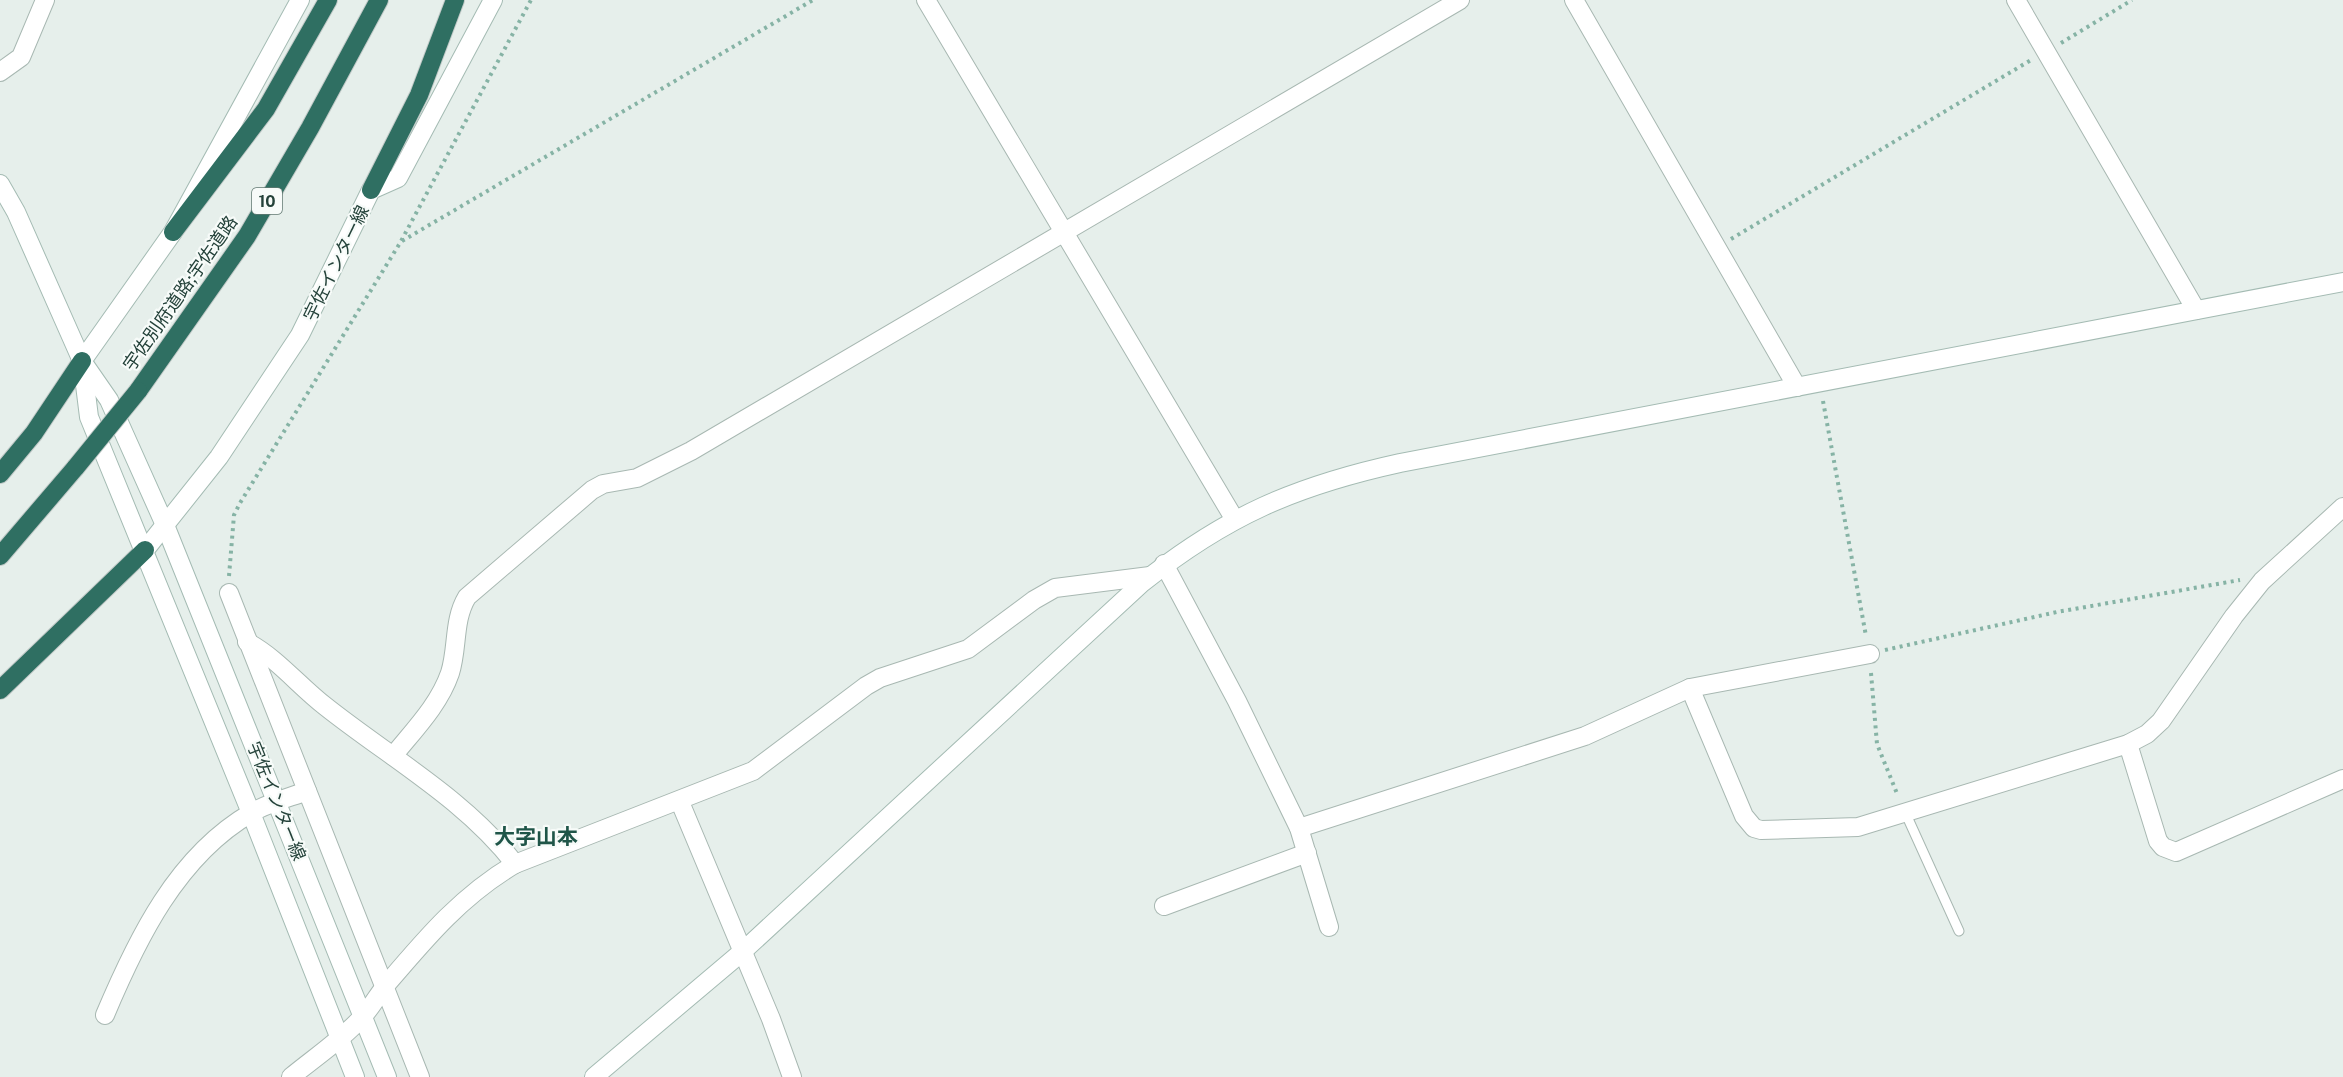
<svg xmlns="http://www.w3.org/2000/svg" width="2343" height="1077" viewBox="0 0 2343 1077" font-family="'Public Sans','Noto Sans JP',sans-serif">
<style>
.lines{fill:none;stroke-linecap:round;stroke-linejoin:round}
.lane-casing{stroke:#a8b8b2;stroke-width:11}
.street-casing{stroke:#a8b8b2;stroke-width:20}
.secondary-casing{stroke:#a4bbb3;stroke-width:20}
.highway-casing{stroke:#c2cac8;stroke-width:20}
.path{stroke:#86b3a5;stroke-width:4;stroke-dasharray:3 4.5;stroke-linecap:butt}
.lane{stroke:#fff;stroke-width:9}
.street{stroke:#fff;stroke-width:18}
.secondary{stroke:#fff;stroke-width:18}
.highway{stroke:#2f6f62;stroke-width:18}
.highway-bridge-casing{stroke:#c2cac8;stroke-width:20;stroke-linecap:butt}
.highway-bridge{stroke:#2f6f62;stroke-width:18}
.labels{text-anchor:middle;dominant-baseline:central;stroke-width:4.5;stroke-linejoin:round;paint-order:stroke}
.shield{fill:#f7fbf9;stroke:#637a73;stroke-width:1.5}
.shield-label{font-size:16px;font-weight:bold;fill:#24423a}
.street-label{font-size:18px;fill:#24423a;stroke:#f7fbf9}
.quarter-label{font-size:21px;font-weight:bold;fill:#1f5548;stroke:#f7fbf9}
</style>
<rect width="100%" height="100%" fill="#e6efeb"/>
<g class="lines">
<defs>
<polyline id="lane" points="1905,812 1959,931"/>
<g id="street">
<polyline points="926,0 1235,520"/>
<polyline points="1574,0 1797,387"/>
<polyline points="2016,0 2196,310"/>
<polyline points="0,72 21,57 45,0"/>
<polyline points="1164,564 1237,701 1299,828 1329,927"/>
<polyline points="229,593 420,1077"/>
<path d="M247 642C277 658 299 686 325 706 389 757 465 799 515 864"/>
<polyline points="1690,688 1744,816 1754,828 1761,830 1858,827 2128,744 2147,734 2161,721 2234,616 2262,581 2343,507"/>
<polyline points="2128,744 2158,841 2163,847 2176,852 2343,779"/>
<path d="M393 756C414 730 439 705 450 673 458 648 453 620 467 597L592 490 603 484 637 478 691 451 1460 0"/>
<polyline points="680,802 771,1019 792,1077"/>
<polyline points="1299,828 1585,736 1690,688 1870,654"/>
<polyline points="1164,906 1307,853"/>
<path d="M105 1015C137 939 177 856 251 813 268 803 288 798 307 791"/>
<path d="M291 1077C314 1058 345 1037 364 1015 372 1006 378 995 386 985 426 938 461 896 515 864L753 771 866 686 880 678 968 649 1034 600 1055 588 1150 576"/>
</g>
<g id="secondary">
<polyline points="300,0 173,232 82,361 89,417 251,813 355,1077"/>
<polyline points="0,184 16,212 82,361 109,400 165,525 387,1077"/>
<polyline points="145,550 219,457 300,335 371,190 398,178 493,0"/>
<path d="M594 1077 742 952 1142 583C1226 516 1295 486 1400 463L2343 282"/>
</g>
<g id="highway">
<polyline points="371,190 419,95 455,0"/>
<polyline points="173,232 266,109 328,0"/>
<polyline points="138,391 247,236 310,128 379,0"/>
<polyline points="0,474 34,433 82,361"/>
<polyline points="0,556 76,467"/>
<polyline points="0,690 145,550"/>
</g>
</defs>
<!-- lane casing -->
<use href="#lane" class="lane-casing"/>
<!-- street casing -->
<use href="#street" class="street-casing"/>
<!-- secondary casing -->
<use href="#secondary" class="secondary-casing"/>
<!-- highway casing -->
<use href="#highway" class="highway-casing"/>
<!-- path -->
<g class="path">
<polyline points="2061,43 2132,0"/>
<polyline points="1731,239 2031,60"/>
<polyline points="402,241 813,0"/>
<polyline points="1823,401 1866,636"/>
<polyline points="229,576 234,515 240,503 400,243 531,0"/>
<polyline points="1885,650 2057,612 2240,580"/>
<polyline points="1871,673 1877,744 1898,796"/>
</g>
<!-- lane -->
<use href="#lane" class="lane"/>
<!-- street -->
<use href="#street" class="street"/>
<!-- secondary -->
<use href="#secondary" class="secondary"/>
<!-- highway -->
<use href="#highway" class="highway"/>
<defs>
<polyline id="highway-bridge" points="76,467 138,391"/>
</defs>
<!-- highway-bridge casing -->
<use href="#highway-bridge" class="highway-bridge-casing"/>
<!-- highway-bridge -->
<use href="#highway-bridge" class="highway-bridge"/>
</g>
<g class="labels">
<!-- shield labels -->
<rect class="shield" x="252" y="188" width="30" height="26" rx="4.5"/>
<g class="shield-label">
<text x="267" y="201">10</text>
</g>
<!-- street labels -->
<g class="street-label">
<text transform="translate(336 263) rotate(-64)">宇佐インター線</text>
<text transform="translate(180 293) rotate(-55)">宇佐別府道路;宇佐道路</text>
<text transform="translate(277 801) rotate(68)">宇佐インター線</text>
</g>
<!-- quarter labels -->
<g class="quarter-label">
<text x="536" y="836">大字山本</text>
</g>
</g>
</svg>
